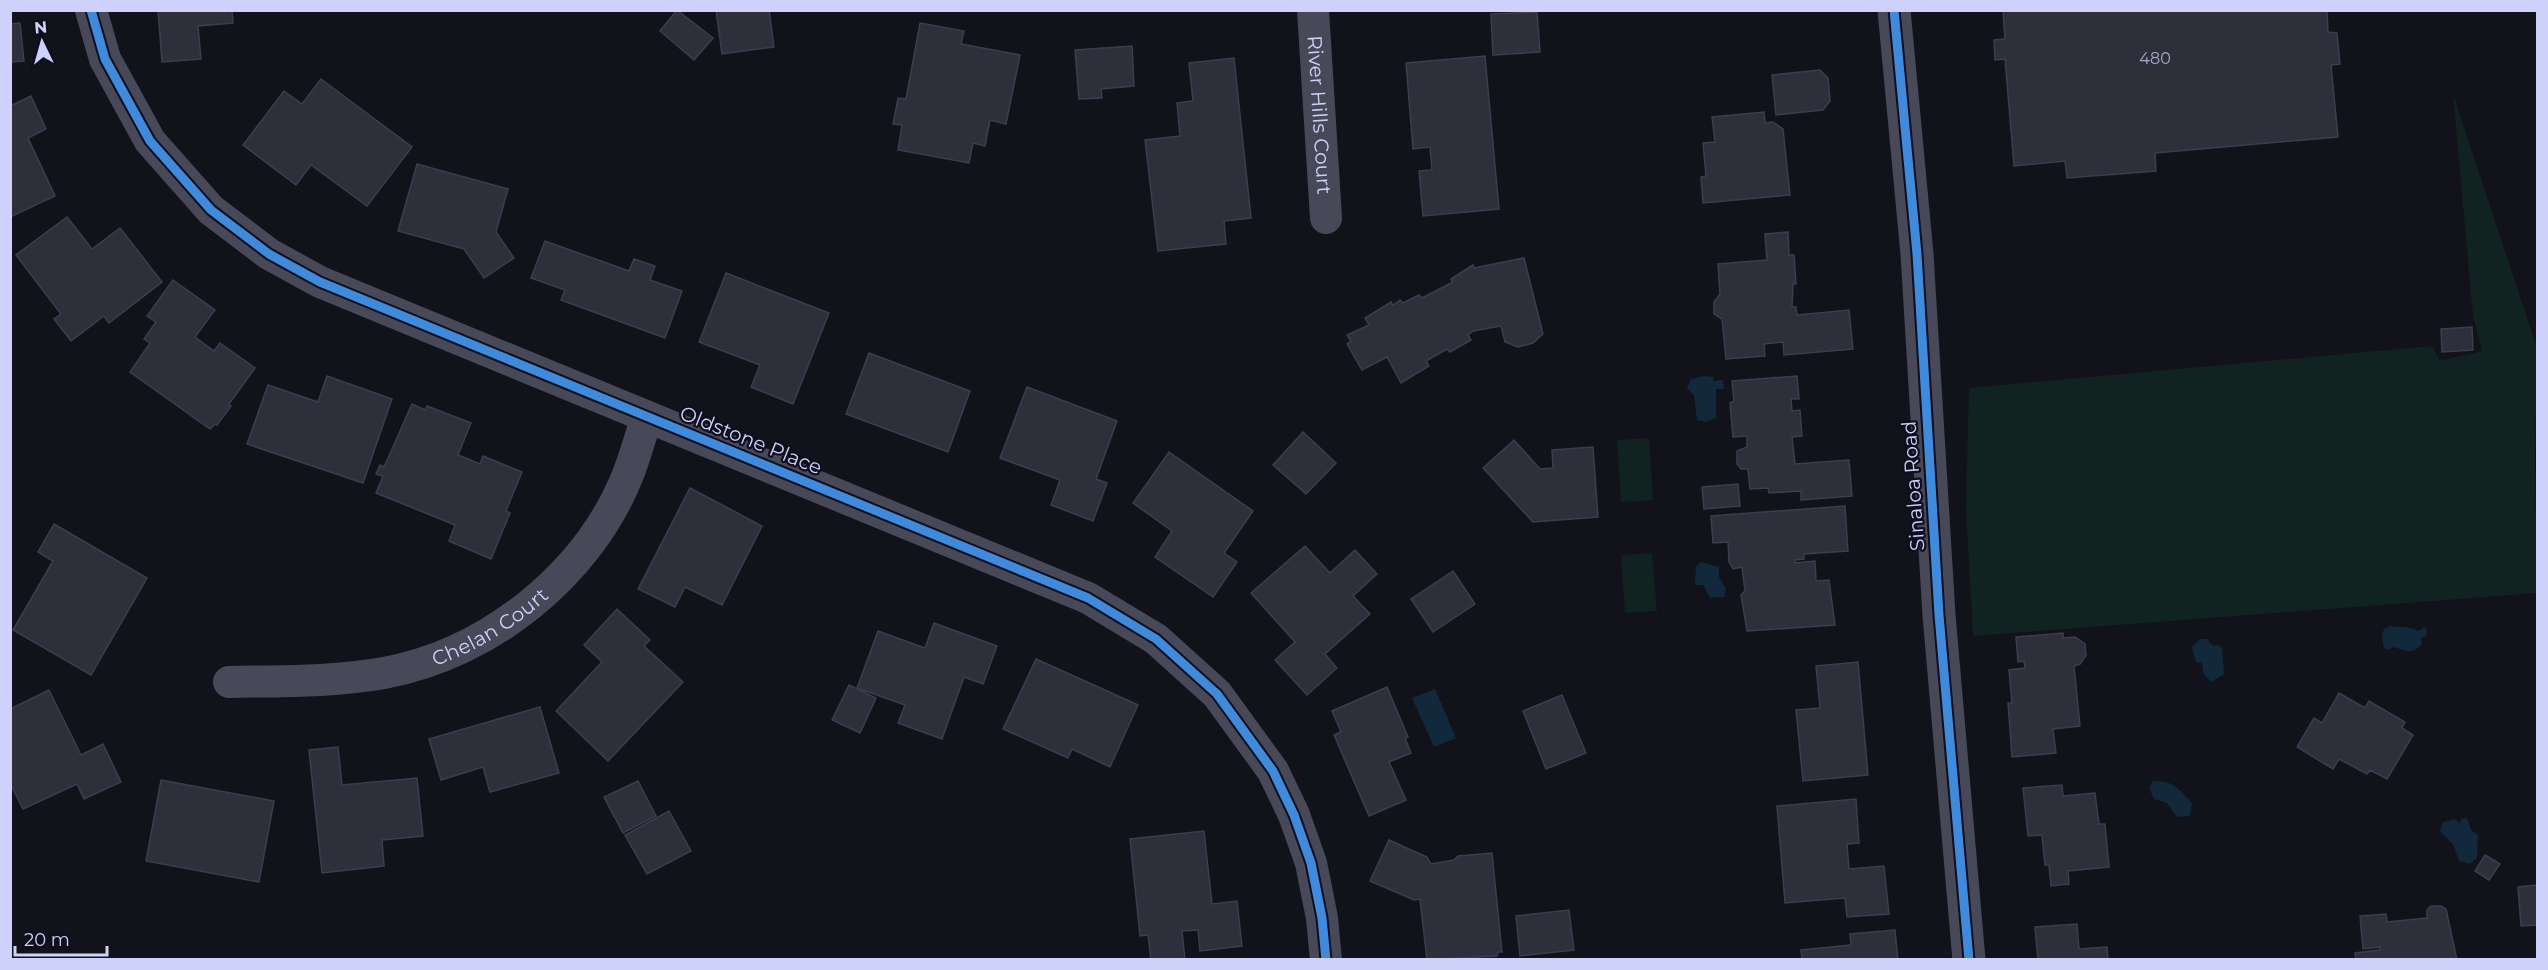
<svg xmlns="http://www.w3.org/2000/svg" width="2548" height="970" viewBox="0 0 2548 970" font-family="Montserrat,sans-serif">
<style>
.green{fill:#112320}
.water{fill:#11293a}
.building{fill:#2f2f3c;stroke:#3c3d4d;stroke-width:1.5}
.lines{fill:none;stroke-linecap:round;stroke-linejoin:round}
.minor{stroke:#474959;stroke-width:32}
.tertiary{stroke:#474959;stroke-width:33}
.cycleway-casing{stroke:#0e0e1d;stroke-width:13}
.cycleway{stroke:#408adc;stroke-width:9}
.labels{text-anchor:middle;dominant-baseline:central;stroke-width:4.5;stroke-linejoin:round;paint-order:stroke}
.number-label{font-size:16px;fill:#a6a9ca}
.street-label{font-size:20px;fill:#ced2fa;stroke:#0e0e1d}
</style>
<rect width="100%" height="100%" fill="#12121a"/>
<!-- green -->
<g class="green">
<polygon points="2453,94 2537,348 2535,459 2537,593 1973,636 1966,508 1969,388 2432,346 2440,361 2482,351 2473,316"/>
<polygon points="1649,438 1653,500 1621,502 1617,440"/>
<polygon points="1652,553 1657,611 1625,613 1621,555"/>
</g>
<!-- water -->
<g class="water">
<polygon points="1704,376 1714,377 1713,381 1723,380 1724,389 1716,389 1716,418 1706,422 1697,420 1694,395 1687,388 1691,379"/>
<polygon points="1701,562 1719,567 1719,577 1726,589 1724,597 1710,598 1703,585 1695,585 1696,567"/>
<path d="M2390 626C2400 627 2409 626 2419 631L2424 627 2427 630 2426 637 2421 638 2422 644C2412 655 2406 651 2394 647L2388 650 2383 646 2382 633 2385 628Z"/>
<polygon points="2200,639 2207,639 2213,646 2218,645 2222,648 2224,674 2212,682 2204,675 2202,663 2196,662 2192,647"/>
<polygon points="1435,689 1456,738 1434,747 1412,698"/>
<path d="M2153 781C2173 780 2180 790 2192 803L2190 816 2177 817 2167 803 2154 799 2149 788Z"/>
<polygon points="2467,818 2471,830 2478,835 2477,858 2470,864 2459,861 2453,844 2440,831 2443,822 2454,819 2460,823 2461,819"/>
</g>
<!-- building -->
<g class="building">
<polygon points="158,10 232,10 233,23 198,26 201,59 162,62"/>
<polygon points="677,10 713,38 694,60 660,31"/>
<polygon points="716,10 769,10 774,47 722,54"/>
<polygon points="2003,10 2327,10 2328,32 2337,33 2340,64 2331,65 2338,137 2155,153 2156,171 2067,178 2065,161 2014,166 2005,59 1995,60 1994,40 2005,39"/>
<polygon points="1537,12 1540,52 1493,55 1491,14"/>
<polygon points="20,23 24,61 10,62 10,24"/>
<polygon points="920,23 964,31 961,44 1020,55 1006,124 990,120 985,146 973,143 969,163 898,150 902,125 893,124 898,98 906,99"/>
<polygon points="1132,46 1134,86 1101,89 1102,98 1079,99 1075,50"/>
<polygon points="1485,56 1499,209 1423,216 1419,171 1432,170 1430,147 1413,149 1406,63"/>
<polygon points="1234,58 1251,218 1224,221 1226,244 1158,251 1145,140 1180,136 1177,103 1193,101 1189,63"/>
<polygon points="1820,70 1828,78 1830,101 1823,110 1776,115 1772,75"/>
<polygon points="321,79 412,147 367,206 311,165 296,185 243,145 284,91 302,104"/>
<polygon points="31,96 46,129 28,138 55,196 10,217 10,106"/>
<polygon points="1764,112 1765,123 1773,122 1783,129 1790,195 1703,203 1701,177 1706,176 1703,143 1715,142 1712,117"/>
<polygon points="417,164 508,189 496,232 514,258 484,278 464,249 398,231"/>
<polygon points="67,217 92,249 120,228 162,282 109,323 104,316 71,341 54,319 61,314 16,255"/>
<polygon points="1788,232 1789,255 1794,255 1796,284 1793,284 1792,307 1796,307 1797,315 1849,310 1853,349 1784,355 1783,342 1764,344 1765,356 1726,359 1722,319 1714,314 1714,302 1720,294 1718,264 1767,260 1765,234"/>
<polygon points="545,241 629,271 634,259 655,266 650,280 682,291 665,338 561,300 565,290 531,278"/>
<polygon points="1524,258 1543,334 1533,343 1518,347 1505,342 1501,326 1473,331 1468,335 1471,340 1450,352 1447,349 1426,361 1429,366 1401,383 1387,357 1362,370 1347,344 1351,341 1347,335 1369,325 1365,318 1391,302 1393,305 1400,300 1403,303 1419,295 1422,298 1453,282 1451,279 1473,265 1474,268"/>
<polygon points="726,273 829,313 793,404 751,387 760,365 699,342"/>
<polygon points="173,280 215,310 195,337 214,351 220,343 255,368 229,404 231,406 217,425 215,424 210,429 130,372 150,343 144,339 156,322 147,316"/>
<polygon points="2472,327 2473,350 2442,352 2441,329"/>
<polygon points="869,353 970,391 948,452 846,414"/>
<polygon points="327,376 392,399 363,483 247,444 268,385 318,402"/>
<polygon points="1797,376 1799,399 1791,399 1792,411 1800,410 1802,436 1792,437 1795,464 1849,460 1852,496 1801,500 1801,491 1769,493 1768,488 1750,489 1748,469 1741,469 1737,464 1737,451 1747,447 1747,436 1733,437 1730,403 1734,401 1732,381"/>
<polygon points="1027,387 1117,421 1096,479 1107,483 1093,521 1051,505 1060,480 1000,458"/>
<polygon points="412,404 425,410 427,406 471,423 458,455 480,464 483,456 522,472 506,511 510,513 491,559 449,541 455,525 376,493 383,476 376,474 380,465 384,467"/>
<polygon points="1303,432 1336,463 1306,494 1273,465"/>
<polygon points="1514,440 1540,469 1553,468 1552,450 1593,447 1598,517 1533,522 1483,468"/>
<polygon points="1169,452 1253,511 1224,553 1237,562 1213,597 1155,557 1172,531 1133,503"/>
<polygon points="1738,484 1740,506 1704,509 1702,487"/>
<polygon points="690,488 762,526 722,605 685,587 675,607 638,589"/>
<polygon points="1845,506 1848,551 1804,554 1804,559 1795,560 1795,563 1815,561 1816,581 1829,580 1835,625 1747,631 1741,595 1745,591 1742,567 1733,569 1729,562 1728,542 1713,543 1711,516"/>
<polygon points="54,524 147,578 91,675 13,630 53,561 38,552"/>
<polygon points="1305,546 1330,573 1355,550 1377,574 1353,596 1370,614 1325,654 1337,668 1307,695 1275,660 1295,642 1251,593"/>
<polygon points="1453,571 1475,604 1433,632 1411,599"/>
<polygon points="617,609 650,640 644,646 683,682 608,761 556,711 602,662 584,645"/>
<polygon points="934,623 997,646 983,684 964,677 942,739 898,723 905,705 857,688 878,631 925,648"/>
<polygon points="2063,633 2063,638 2075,637 2085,644 2086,655 2080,664 2074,666 2080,726 2053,729 2056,753 2012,757 2008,703 2012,703 2009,670 2025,668 2024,661 2018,662 2016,637"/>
<polygon points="1036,659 1138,705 1110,767 1072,749 1068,758 1003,729"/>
<polygon points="1858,662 1868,775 1803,781 1796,710 1820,708 1816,666"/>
<polygon points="849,685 876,698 860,733 832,720"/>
<polygon points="1387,687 1408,737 1405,738 1411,753 1389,762 1406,800 1369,816 1334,735 1341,732 1332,711"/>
<polygon points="49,690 81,755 103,744 121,782 84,799 77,784 23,809 10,783 10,709"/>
<polygon points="2339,693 2365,708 2369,701 2405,722 2402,728 2413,735 2387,779 2370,770 2367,774 2339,759 2333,769 2297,747 2314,718 2322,723"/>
<polygon points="1562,695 1586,753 1546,769 1523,711"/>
<polygon points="540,707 559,773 490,792 483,767 441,780 429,739"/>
<polygon points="338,747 342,785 417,778 423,836 382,840 384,866 322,873 309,750"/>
<polygon points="161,780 274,801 259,882 146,861"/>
<polygon points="638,781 656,816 623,833 604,797"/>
<polygon points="2062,785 2063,796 2095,793 2099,824 2105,824 2109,867 2068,871 2069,884 2051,886 2049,865 2045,865 2042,835 2028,836 2023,788"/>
<polygon points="1856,799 1859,843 1847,844 1849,869 1884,866 1889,914 1847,917 1845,898 1785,903 1777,806"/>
<polygon points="669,811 691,851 647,874 625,835"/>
<polygon points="1204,831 1212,904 1237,901 1242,946 1200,951 1198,930 1182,931 1185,960 1151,960 1148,935 1140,936 1130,839"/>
<polygon points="1389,840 1427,857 1431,864 1454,860 1458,856 1492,853 1502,952 1498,952 1497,956 1427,960 1420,899 1414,900 1370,881"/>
<polygon points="2485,855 2500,864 2489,880 2475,871"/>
<polygon points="2538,885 2538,925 2521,926 2518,887"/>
<polygon points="2431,906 2441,906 2446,909 2457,960 2356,960 2355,953 2380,950 2380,947 2363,949 2360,916 2386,914 2387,922 2427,918 2427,910"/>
<polygon points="1569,910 1574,950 1520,956 1516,916"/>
<polygon points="2077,924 2079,949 2107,947 2108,960 2038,960 2035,927"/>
<polygon points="1895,930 1898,960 1802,960 1801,950 1851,945 1850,934"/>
</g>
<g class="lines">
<!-- minor -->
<g class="minor">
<polyline points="91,10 105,59 150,141 211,210 269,254 320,282 1088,598 1156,639 1217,694 1273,771 1294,815 1311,863 1322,918 1326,960"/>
<path id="s1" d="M1313 10 1326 218"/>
<path id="s2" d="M229 682C281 681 334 682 384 673 489 654 587 575 627 477 635 458 640 437 647 417"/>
</g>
<!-- tertiary -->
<polyline class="tertiary" points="1894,10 1917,254 1939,615 1969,960"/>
<defs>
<g id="cycleway">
<polyline points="91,10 105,59 150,141 211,210 269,254 320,282 1088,598 1156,639 1217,694 1273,771 1294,815 1311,863 1322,918 1326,960"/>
<polyline points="1894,10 1917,254 1939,615 1969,960"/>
</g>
</defs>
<!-- cycleway casing -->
<use href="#cycleway" class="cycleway-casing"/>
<!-- cycleway -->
<use href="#cycleway" class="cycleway"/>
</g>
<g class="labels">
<!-- number labels -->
<g class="number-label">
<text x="2155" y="58">480</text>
</g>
<!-- street labels -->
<g class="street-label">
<text stroke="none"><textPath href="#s1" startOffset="105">River Hills Court</textPath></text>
<text transform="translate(751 440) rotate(22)">Oldstone Place</text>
<text transform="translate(1913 486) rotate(-94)">Sinaloa Road</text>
<text stroke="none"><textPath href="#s2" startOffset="272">Chelan Court</textPath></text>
</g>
</g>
<!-- border -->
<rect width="2548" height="970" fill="none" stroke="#ced2fa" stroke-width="24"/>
<!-- north arrow -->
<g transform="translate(42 42) rotate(355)" stroke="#0e0e1d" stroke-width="4.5" paint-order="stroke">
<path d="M0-4.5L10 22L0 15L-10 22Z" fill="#ced2fa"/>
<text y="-9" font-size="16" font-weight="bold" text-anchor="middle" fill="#ced2fa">N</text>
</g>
<!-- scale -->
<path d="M15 946v9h92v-9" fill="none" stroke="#ced2fa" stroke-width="3"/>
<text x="24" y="946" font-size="18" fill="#ced2fa" stroke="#0e0e1d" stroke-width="4.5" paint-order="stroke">20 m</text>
</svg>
